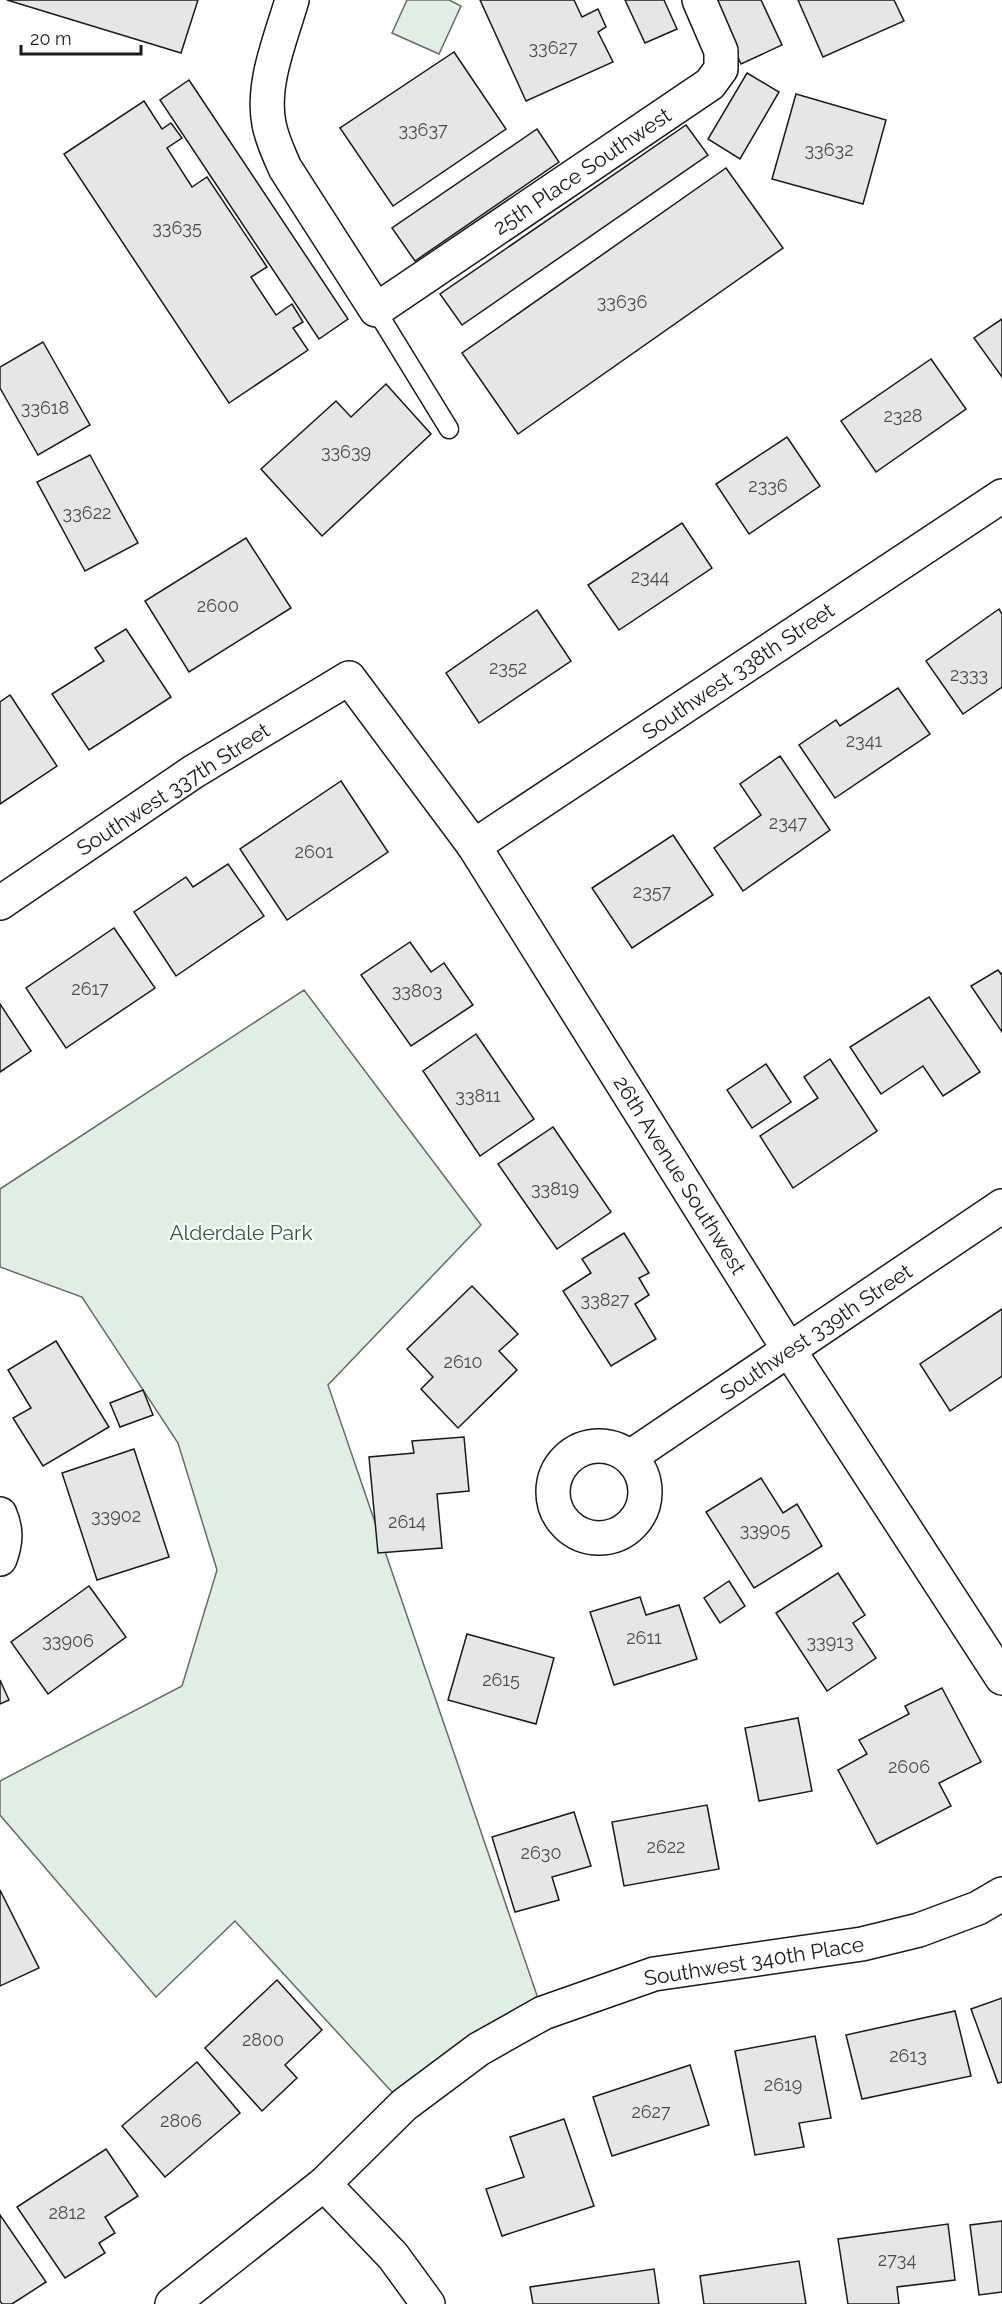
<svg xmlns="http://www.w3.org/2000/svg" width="1002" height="2304" viewBox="0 0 1002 2304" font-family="Raleway,sans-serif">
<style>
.green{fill:#e0efe3;stroke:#6a6a6a;stroke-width:1.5}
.building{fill:#e6e6e6;stroke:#1a1a1a;stroke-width:1.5}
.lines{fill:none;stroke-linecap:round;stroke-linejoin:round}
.service-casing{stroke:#1a1a1a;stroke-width:21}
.minor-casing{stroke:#1a1a1a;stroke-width:36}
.service{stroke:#fff;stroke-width:18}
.minor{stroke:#fff;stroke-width:33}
.labels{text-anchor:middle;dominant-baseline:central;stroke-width:4.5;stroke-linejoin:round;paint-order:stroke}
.number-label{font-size:18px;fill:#4d4d4d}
.street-label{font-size:21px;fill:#1a1a1a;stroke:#fff}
.park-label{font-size:21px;fill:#2b5a34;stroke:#fff}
</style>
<rect width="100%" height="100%" fill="#fff"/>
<!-- green -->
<g class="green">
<polygon points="407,0 449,0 461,6 439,54 392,33"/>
<polygon points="304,990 481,1225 328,1385 543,2013 404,2105 235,1921 156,1997 0,1815 0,1781 182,1686 217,1570 178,1443 82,1297 0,1267 0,1189"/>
</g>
<!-- building -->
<g class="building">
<polygon points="7,0 198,0 181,53"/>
<polygon points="480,0 574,0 582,17 598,9 606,27 598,32 613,62 526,101"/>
<polygon points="625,0 664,0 677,29 645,43"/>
<polygon points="712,0 761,0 782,45 741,64"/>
<polygon points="798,0 894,0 904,21 823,57"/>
<polygon points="454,52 506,129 393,206 340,128"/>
<polygon points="747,73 779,92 740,159 708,139"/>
<polygon points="189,80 348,319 319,339 160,100"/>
<polygon points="796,94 886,120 863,204 772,179"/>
<polygon points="144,101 162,129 171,123 182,138 167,148 192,187 207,177 267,267 251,277 276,315 292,304 303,322 293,328 308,350 229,403 64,154"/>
<polygon points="686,125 708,155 462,325 440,294"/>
<polygon points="537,129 559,162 415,261 392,228"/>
<polygon points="726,168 783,248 518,434 462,353"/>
<polygon points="1002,319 1002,377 974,338"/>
<polygon points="43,342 90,425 38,455 0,388 0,367"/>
<polygon points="931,359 966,409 876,472 841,421"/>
<polygon points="386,384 431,434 322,536 261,469 336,401 351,417"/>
<polygon points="787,437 820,486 749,534 716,484"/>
<polygon points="90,455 138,543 85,571 37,482"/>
<polygon points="682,523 712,568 619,630 588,585"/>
<polygon points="246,538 291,608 189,672 145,601"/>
<polygon points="999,609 1002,614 1002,687 963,714 926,661"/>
<polygon points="537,610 571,661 479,723 446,673"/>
<polygon points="126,629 171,697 89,750 52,694 104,661 95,648"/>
<polygon points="898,688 930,734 835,798 799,745 836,720 840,726"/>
<polygon points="10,695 57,766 0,804 0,702"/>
<polygon points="780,756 830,830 743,891 714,848 761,815 740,784"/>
<polygon points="341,781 388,852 287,920 240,849"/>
<polygon points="673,835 713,895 632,948 592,888"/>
<polygon points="228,864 264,916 176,976 134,912 186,877 193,887"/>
<polygon points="114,928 155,988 66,1048 26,988"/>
<polygon points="410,942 431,972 444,963 473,1005 411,1046 361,975"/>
<polygon points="998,970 1001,974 1002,973 1002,1032 971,986"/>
<polygon points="929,997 980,1072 943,1096 923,1066 881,1094 850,1047"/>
<polygon points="0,1004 31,1051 0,1072"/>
<polygon points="476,1034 534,1119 480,1156 423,1071"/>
<polygon points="830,1059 877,1131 793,1188 760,1136 818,1098 804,1077"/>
<polygon points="766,1064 791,1102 752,1128 727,1090"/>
<polygon points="553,1127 611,1212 557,1249 498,1164"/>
<polygon points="624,1233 649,1273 639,1278 649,1295 635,1304 656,1339 611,1366 563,1291 591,1273 582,1259"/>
<polygon points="472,1286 518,1334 499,1351 517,1370 458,1428 421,1389 433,1377 407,1349"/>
<polygon points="1002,1309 1002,1376 950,1411 920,1364"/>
<polygon points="56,1341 109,1427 43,1466 13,1418 31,1408 8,1370"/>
<polygon points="143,1390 153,1415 120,1427 110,1403"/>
<polygon points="464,1437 469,1491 437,1494 442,1548 378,1553 369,1457 414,1453 412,1441"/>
<polygon points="134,1449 169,1557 97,1580 62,1473"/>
<polygon points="761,1478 783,1513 797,1504 822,1546 754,1588 706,1512"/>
<polygon points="838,1573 865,1615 853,1623 876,1658 827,1691 776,1613"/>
<polygon points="729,1581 745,1606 720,1623 704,1598"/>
<polygon points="89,1586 126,1637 48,1694 11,1642"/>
<polygon points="640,1597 646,1615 679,1605 697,1659 614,1685 590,1612"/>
<polygon points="467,1634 554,1658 536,1724 448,1700"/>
<polygon points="0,1680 9,1700 0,1704"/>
<polygon points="942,1688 981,1762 939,1783 951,1806 877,1844 838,1770 867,1754 859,1740 909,1714 905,1706"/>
<polygon points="798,1718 812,1791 759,1801 745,1728"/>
<polygon points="707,1805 719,1869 624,1886 612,1822"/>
<polygon points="574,1812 591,1866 552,1877 559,1900 515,1912 492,1837"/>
<polygon points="0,1890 39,1968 0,1986"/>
<polygon points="277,1980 322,2030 285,2065 297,2078 262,2111 205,2048"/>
<polygon points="1002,1998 1002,2082 998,2083 971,2009"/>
<polygon points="955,2011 971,2076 862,2099 846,2035"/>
<polygon points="815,2036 831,2118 799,2123 804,2147 755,2155 735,2051"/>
<polygon points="197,2062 240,2113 165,2177 122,2126"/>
<polygon points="690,2065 709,2125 612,2156 593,2097"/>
<polygon points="564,2119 594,2206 502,2236 486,2189 524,2177 510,2137"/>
<polygon points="106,2149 138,2196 105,2217 115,2233 99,2243 105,2253 65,2278 17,2207"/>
<polygon points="0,2215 46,2282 12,2304 2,2304 0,2301"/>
<polygon points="1002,2221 1002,2292 979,2295 970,2225"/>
<polygon points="948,2224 955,2280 897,2287 899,2304 848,2304 838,2239"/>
<polygon points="799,2261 806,2304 704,2304 700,2276"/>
<polygon points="654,2269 659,2304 533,2304 530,2287"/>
</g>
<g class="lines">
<defs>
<polyline id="service" points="376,310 449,429"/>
<g id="minor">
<path d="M292 0C281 38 261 84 269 124 272 140 279 154 285 168L376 310 710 84 721 69V51L699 0"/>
<polyline points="474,846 1002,496"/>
<polyline points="0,903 193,772 349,678 474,846 789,1350 1002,1678"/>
<circle cx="599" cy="1492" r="46"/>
<polyline points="630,1457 1002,1206"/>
<path d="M0 1514C7 1530 6 1543 0 1559"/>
<polyline points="324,2184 393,2256 428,2304"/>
<polyline points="172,2304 324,2184 404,2105 479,2049 543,2013 654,1974 862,1944 919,1930 978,1908 1002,1894"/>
</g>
</defs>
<!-- service casing -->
<use href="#service" class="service-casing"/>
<!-- minor casing -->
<use href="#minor" class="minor-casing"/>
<!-- service -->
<use href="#service" class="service"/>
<!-- minor -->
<use href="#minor" class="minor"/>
</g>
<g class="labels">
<!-- number labels -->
<g class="number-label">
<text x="553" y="47">33627</text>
<text x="423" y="129">33637</text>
<text x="829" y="149">33632</text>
<text x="177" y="227">33635</text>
<text x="622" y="301">33636</text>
<text x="45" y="407">33618</text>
<text x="903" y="415">2328</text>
<text x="346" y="451">33639</text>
<text x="768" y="485">2336</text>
<text x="87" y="512">33622</text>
<text x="650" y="576">2344</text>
<text x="218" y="605">2600</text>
<text x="508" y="667">2352</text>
<text x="969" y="674">2333</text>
<text x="864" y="740">2341</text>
<text x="788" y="822">2347</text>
<text x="314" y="851">2601</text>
<text x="652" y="891">2357</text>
<text x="90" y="988">2617</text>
<text x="417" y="990">33803</text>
<text x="478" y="1095">33811</text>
<text x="555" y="1188">33819</text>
<text x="605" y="1299">33827</text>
<text x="463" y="1361">2610</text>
<text x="116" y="1515">33902</text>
<text x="407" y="1521">2614</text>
<text x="765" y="1529">33905</text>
<text x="644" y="1637">2611</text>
<text x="68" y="1640">33906</text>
<text x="830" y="1641">33913</text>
<text x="501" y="1679">2615</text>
<text x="909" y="1766">2606</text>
<text x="666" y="1846">2622</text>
<text x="541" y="1852">2630</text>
<text x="263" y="2039">2800</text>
<text x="908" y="2055">2613</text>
<text x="783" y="2084">2619</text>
<text x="651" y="2111">2627</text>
<text x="181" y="2120">2806</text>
<text x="67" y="2212">2812</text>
<text x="897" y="2259">2734</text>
</g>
<!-- street labels -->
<g class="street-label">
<text transform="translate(582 171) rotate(-34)">25th Place Southwest</text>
<text transform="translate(738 671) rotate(-34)">Southwest 338th Street</text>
<text transform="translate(173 789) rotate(-33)">Southwest 337th Street</text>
<text transform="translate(680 1175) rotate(58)">26th Avenue Southwest</text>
<text transform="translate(816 1332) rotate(-34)">Southwest 339th Street</text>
<text transform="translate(754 1961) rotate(-9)">Southwest 340th Place</text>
</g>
<!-- park labels -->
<g class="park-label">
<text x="241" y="1232">Alderdale Park</text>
</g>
</g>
<!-- scale -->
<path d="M21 45v9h120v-9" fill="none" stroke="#1a1a1a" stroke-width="3"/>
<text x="30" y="45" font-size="18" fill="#1a1a1a" stroke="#ffffff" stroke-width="4.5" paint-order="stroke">20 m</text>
</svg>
